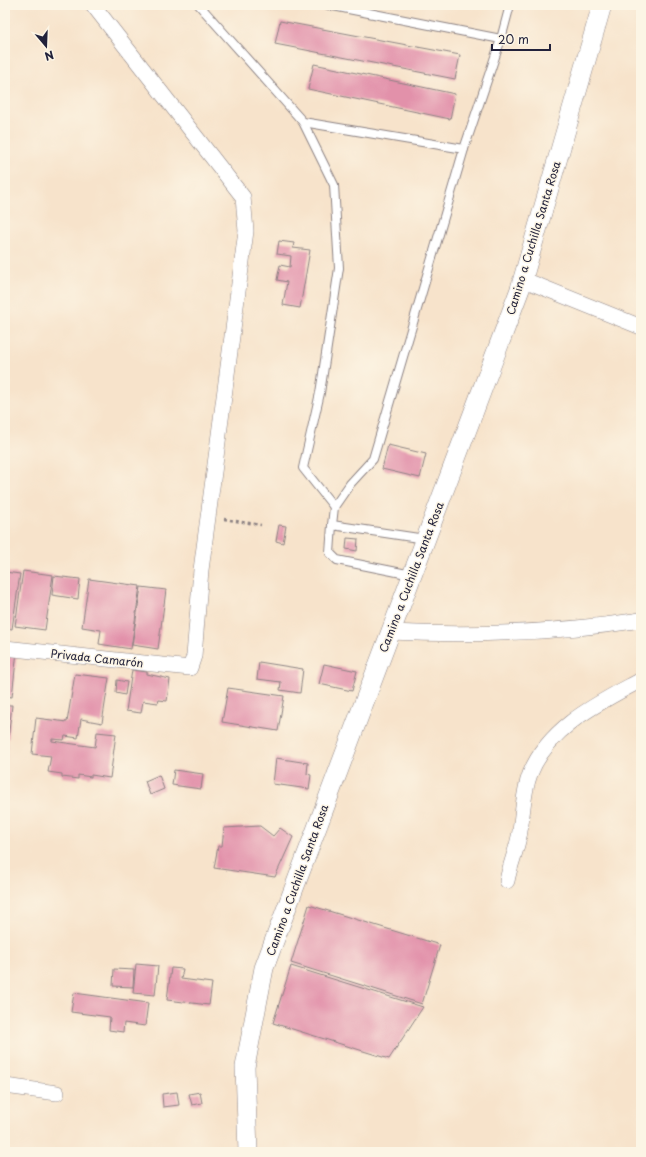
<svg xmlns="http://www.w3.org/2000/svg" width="646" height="1157" viewBox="0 0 646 1157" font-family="'Playpen Sans',sans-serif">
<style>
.building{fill:#e291aa}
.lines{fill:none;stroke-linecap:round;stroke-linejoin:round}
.service-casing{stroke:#8c8283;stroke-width:10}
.minor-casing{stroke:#8c8283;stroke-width:16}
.tertiary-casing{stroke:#8c8283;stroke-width:20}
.path{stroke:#8c8283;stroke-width:2.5;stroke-dasharray:3 3;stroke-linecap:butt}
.service{stroke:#fff;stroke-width:8}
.minor{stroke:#fff;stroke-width:15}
.tertiary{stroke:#fff;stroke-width:19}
.labels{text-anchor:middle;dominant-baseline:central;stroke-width:3;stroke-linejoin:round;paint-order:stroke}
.street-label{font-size:11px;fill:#22223b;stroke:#fcf5e5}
</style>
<rect width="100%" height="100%" fill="#fcf5e5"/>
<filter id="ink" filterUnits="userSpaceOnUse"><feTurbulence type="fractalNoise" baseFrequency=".025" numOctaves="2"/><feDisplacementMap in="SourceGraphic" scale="8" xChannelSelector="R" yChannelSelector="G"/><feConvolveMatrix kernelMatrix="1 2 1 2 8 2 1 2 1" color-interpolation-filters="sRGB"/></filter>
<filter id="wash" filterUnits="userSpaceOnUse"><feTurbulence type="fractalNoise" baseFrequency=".012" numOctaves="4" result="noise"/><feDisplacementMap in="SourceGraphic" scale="16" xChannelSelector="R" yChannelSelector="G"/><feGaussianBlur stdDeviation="0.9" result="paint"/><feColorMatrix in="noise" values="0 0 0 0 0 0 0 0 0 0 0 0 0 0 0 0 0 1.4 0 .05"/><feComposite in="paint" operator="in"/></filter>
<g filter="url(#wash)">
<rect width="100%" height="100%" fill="#f7e3cb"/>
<g id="blocks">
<!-- building -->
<g class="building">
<polygon points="280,21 460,55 455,79 275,44"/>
<polygon points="314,64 455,94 450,119 308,89"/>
<polygon points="279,241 294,243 293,248 310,250 300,308 283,305 287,282 277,280 280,265 290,267 291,256 277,254"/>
<polygon points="388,445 426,454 420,478 382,469"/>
<polygon points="279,525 286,526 283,543 276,541"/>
<polygon points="347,538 358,539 357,551 346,549"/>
<polygon points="23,571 53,575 45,630 15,626"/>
<polygon points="5,572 20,574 12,629 5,628"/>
<polygon points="54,576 80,579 78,599 52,595"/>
<polygon points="89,579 140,586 131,649 99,644 101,630 82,627"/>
<polygon points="141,587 166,590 158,649 132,645"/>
<polygon points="5,650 17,651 12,697 5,696"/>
<polygon points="259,662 303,669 300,693 280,690 281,682 257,679"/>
<polygon points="324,664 357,671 352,691 319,684"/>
<polygon points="132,670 147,672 147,674 170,679 167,701 159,700 158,703 143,701 141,713 126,711"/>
<polygon points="75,674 109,678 102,723 81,719 78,738 65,736 64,740 52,739 52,741 95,747 97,732 116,734 110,778 91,775 91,777 78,775 78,779 62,777 62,774 48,772 51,756 32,754 36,718 67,722"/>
<polygon points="117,680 127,682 125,695 116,693"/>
<polygon points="228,688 284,696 278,731 222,722"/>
<polygon points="5,705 12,705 8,740 5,740"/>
<polygon points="5,741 8,741 6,762 5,762"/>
<polygon points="276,758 308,763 307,774 311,775 309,789 273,784"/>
<polygon points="174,770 203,774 201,789 172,785"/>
<polygon points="159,775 164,789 150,795 145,781"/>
<polygon points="260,826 273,836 280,828 293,837 275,877 214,868 218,846 222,846 224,828"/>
<polygon points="309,905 440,945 422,1004 291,963"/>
<polygon points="136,964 158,966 155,995 133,993"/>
<polygon points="291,966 423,1007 389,1059 273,1023"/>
<polygon points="171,968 183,969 181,979 212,983 209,1005 167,1000"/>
<polygon points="114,969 134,970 133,987 113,986"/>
<polygon points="74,993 148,1003 145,1026 124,1023 123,1032 109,1030 110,1017 71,1012"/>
<polygon points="177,1092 179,1105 163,1107 162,1094"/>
<polygon points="200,1092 202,1103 192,1105 189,1094"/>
</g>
</g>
</g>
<g filter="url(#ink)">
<use href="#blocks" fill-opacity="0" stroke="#8c8283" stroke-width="1"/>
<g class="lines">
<defs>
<g id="service">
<polyline points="199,5 303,122 334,185 339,268 320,393 303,468 334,507"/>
<polyline points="328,5 501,39 464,149"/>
<polyline points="501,39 510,5"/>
<polyline points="303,122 464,149 373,459 350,484 334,507 332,525"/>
<polyline points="412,575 337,560 330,553 332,525 425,539"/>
</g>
<g id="minor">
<polyline points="522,279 641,327"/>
<path d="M390 632C474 636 558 633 641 620"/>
<polyline points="5,648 190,668 194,656 201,570 246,231 243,197 93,5"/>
<path d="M507 881C510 864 518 847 520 831 523 812 523 792 530 774 549 726 599 703 641 680"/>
<polyline points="5,1086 57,1093"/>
</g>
<polyline id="tertiary" points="248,1152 245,1067 264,968 520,289 602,5"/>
</defs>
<!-- service casing -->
<use href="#service" class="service-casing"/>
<!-- minor casing -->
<use href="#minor" class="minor-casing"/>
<!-- tertiary casing -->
<use href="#tertiary" class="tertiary-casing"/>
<!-- path -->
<polyline class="path" points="224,519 261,525"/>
<!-- service -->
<use href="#service" class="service"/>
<!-- minor -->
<use href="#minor" class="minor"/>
<!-- tertiary -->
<use href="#tertiary" class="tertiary"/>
</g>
</g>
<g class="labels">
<!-- street labels -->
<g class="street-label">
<text transform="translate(533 238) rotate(-73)">Camino a Cuchilla Santa Rosa</text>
<text transform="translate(411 577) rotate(-69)">Camino a Cuchilla Santa Rosa</text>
<text transform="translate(97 658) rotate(6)">Privada Camarón</text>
<text transform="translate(297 880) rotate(-70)">Camino a Cuchilla Santa Rosa</text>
</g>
</g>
<!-- margin -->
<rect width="646" height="1157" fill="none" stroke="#fcf5e5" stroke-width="20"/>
<!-- north arrow -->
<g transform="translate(46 46) rotate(161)" stroke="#fcf5e5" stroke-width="3" paint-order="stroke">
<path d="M0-3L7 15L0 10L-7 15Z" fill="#22223b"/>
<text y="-6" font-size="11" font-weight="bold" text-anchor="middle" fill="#22223b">N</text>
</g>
<!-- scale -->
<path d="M492 44v6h58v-6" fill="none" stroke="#22223b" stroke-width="2"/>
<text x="498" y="44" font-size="12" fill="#22223b" stroke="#fcf5e5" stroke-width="3" paint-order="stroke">20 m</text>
</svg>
